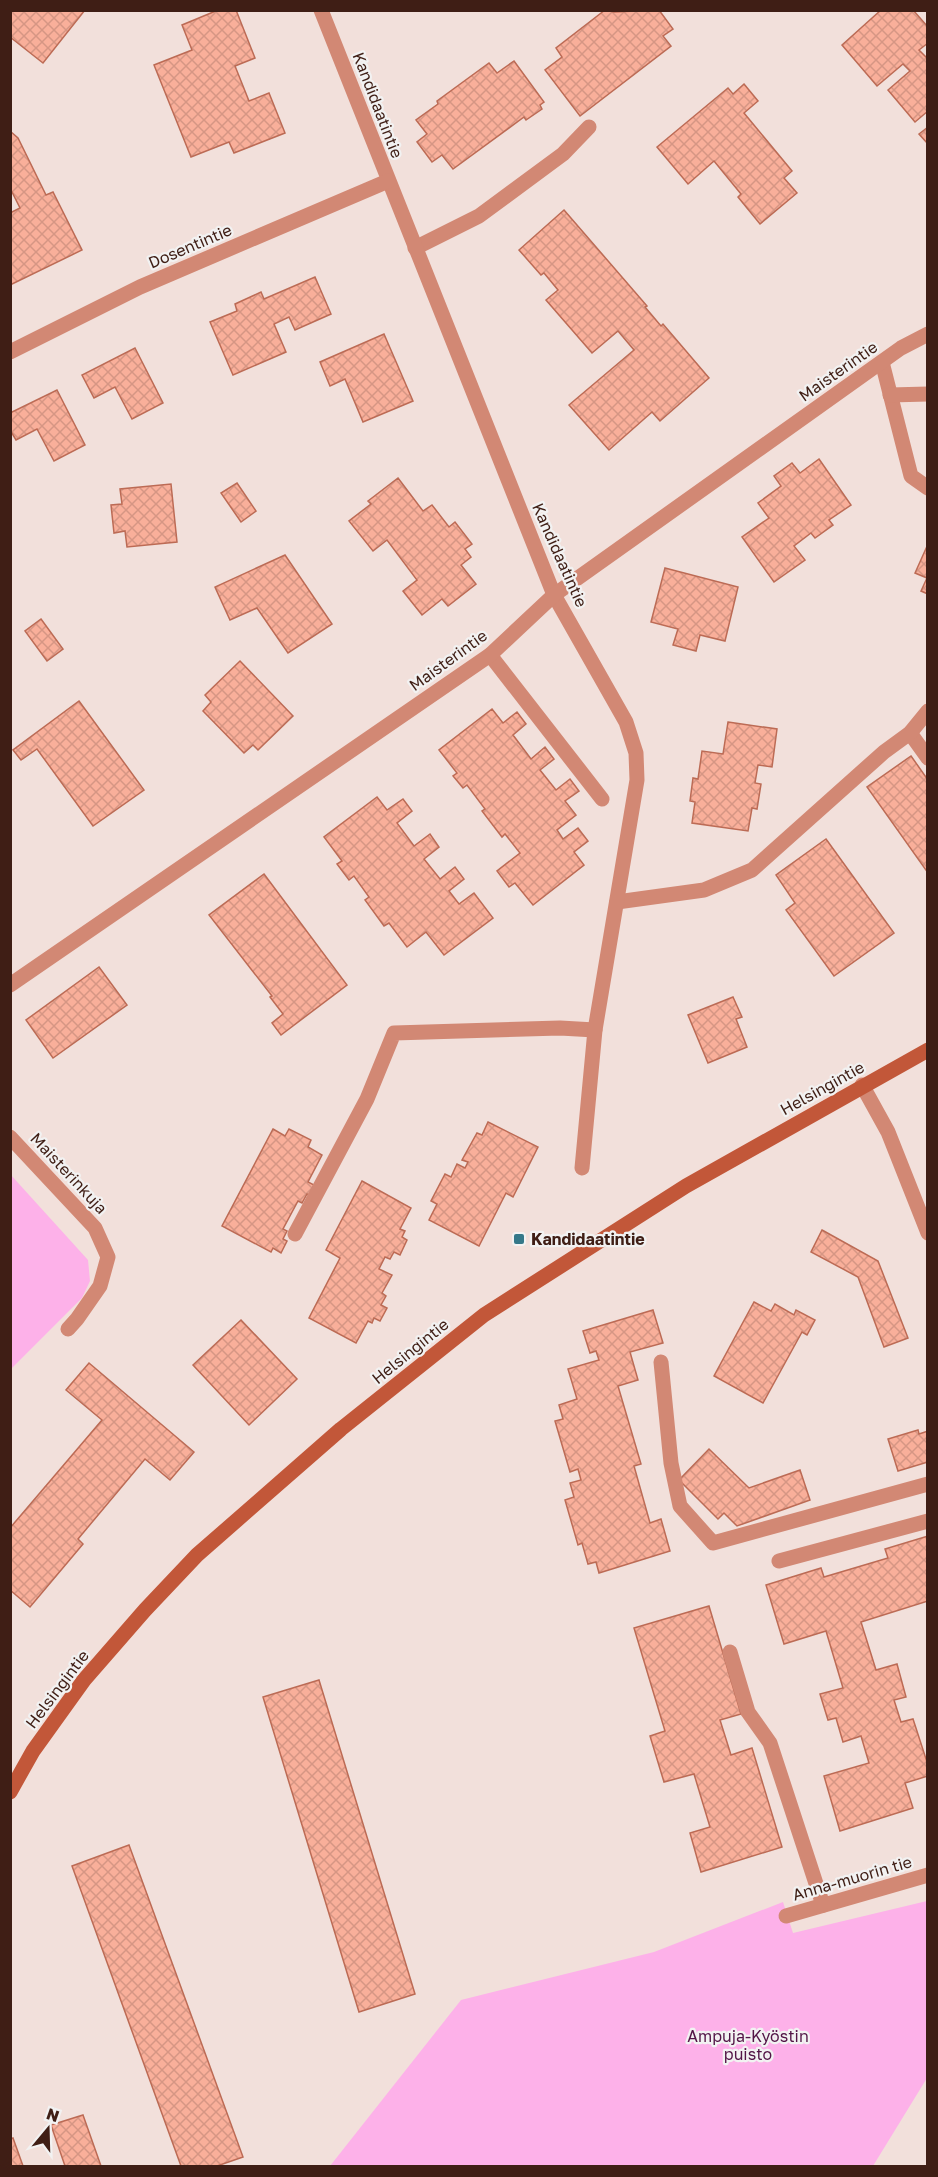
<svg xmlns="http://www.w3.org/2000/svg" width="938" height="2177" viewBox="0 0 938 2177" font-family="'Golos Text',sans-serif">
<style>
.green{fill:#fdb1e9}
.building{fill:url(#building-cross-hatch);stroke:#bc6b55;stroke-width:1.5}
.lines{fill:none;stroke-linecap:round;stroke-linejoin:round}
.lane{stroke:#d28874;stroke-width:15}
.street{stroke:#d28874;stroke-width:15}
.secondary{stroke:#c25739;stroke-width:15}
.poi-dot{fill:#357889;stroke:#f2f2f2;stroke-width:2}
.labels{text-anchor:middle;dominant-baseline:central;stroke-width:4.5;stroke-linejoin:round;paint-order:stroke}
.street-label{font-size:16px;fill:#3f1e15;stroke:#f2f2f2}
.poi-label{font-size:16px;font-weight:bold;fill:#3f1e15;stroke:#f2f2f2;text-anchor:start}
.park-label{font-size:16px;fill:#531547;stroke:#f2f2f2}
</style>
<defs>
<pattern id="building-cross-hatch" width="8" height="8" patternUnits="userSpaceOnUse" patternTransform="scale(1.5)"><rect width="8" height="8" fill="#f9af9a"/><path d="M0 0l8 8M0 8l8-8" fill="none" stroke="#d69684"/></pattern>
</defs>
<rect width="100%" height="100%" fill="#f2e0db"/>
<!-- green -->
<g class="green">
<polygon points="10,1174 88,1260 90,1281 82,1298 11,1369"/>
<polygon points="927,1901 927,2078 873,2166 330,2166 461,2000 654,1952 783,1902 793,1933"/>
</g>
<!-- building -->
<g class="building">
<polygon points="10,10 85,10 43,63 10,37"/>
<polygon points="218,10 236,10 255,58 235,66 249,101 269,93 285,133 234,153 229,142 191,157 154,65 192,50 182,25"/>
<polygon points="605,10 614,12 659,10 673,29 663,36 671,46 580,116 545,70 562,57 556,48"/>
<polygon points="881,10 913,10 928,27 928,43 919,50 928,59 928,111 915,122 888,90 910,71 903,64 877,86 842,45"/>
<polygon points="514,61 544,102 540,105 542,109 526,120 524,117 453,169 442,155 432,162 417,142 427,134 416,120 438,104 437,101 489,63 497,73"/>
<polygon points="744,84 758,101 744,113 792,171 784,178 797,193 760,224 738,197 741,194 714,161 688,184 657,147 728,88 733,94"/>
<polygon points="928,127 928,144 919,134"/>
<polygon points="10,131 18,138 46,195 53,192 82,250 10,285 10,213 20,208 10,188"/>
<polygon points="564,210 647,306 645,307 661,326 663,324 709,378 660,421 652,412 609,450 569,405 634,350 618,331 592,353 546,300 558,290 544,273 541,275 519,250"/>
<polygon points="315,277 331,314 295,330 289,317 274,324 286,352 233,375 210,322 237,311 235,304 261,292 264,299"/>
<polygon points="384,334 413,401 363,422 345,379 330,386 320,362"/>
<polygon points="135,348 163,403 132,419 115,387 94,398 82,375"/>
<polygon points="57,390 85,445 54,461 37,429 16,440 10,430 10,413"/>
<polygon points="819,459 851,505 829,520 833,525 815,538 811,533 794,546 805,560 774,582 742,537 769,518 758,503 781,486 774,476 792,463 800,473"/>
<polygon points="398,478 423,511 432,505 449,527 455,522 472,544 465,549 471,557 461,565 476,584 448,606 442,599 422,615 403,591 417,580 387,540 373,551 349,521 371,504 368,501"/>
<polygon points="237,483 256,511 241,522 221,493"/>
<polygon points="171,484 177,542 127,547 125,531 114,533 111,505 122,504 120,489"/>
<polygon points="928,544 928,594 921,591 927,578 915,573"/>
<polygon points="285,555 332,624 288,653 257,608 230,620 215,587"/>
<polygon points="665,568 738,587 725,641 700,635 696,651 673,645 678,629 651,622"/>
<polygon points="41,619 63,649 47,661 25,631"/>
<polygon points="240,661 293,716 258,750 253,745 244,753 203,711 211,702 205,695"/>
<polygon points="79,701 144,790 93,826 37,749 21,760 13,750"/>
<polygon points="492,709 503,723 517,712 526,724 513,735 531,759 545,747 554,759 540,770 556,790 570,779 579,791 565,801 576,815 557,830 563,839 578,828 588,841 574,852 584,865 533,905 515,883 509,887 497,871 520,853 505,834 502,837 482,811 485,809 467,785 463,788 453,776 457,773 439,750"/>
<polygon points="728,722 777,729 772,767 758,765 755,783 761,784 757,809 752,808 748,831 692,823 695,802 690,801 693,778 698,779 702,751 723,754"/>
<polygon points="911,756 928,780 928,873 867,787"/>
<polygon points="377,797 387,810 403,799 412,811 397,823 414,846 430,834 439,847 424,859 440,879 455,867 464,879 449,891 459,904 474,893 493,918 444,955 426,932 407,947 389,923 384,926 365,900 369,897 354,876 349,880 337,864 342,861 324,837"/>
<polygon points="826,839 894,933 834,976 786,910 795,903 776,875"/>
<polygon points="264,874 347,985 281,1035 272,1023 283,1014 270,997 272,996 209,915"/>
<polygon points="99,967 127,1005 53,1058 26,1020"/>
<polygon points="733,997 742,1017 736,1019 747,1047 708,1063 688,1015"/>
<polygon points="488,1122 538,1147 513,1197 506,1193 479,1246 429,1220 437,1204 431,1201 445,1174 451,1177 457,1164 465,1168 468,1162 462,1160 477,1133 482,1135"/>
<polygon points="273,1129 285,1136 289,1129 311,1140 308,1147 322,1155 308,1182 316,1186 311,1196 307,1194 302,1203 298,1201 283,1229 287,1231 283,1239 287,1241 281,1253 273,1248 271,1252 222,1226"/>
<polygon points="362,1181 411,1208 400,1229 405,1231 402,1237 407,1240 400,1255 394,1252 390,1259 385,1257 379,1269 392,1275 382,1293 386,1296 381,1305 387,1308 380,1321 374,1318 372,1323 368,1321 356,1343 309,1318 340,1258 326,1250"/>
<polygon points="822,1230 878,1261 908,1338 884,1347 858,1277 811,1252"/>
<polygon points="754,1302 771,1311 775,1304 794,1315 796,1310 815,1320 807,1335 802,1332 763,1403 714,1376"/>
<polygon points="653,1310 663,1343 630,1352 638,1380 618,1386 641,1464 634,1466 650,1523 661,1519 670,1551 599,1573 596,1562 588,1564 582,1543 578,1545 565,1500 574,1497 570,1483 581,1480 578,1469 570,1472 555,1421 563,1419 559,1405 577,1399 568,1369 599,1360 596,1351 590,1353 583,1331"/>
<polygon points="241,1320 297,1379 249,1425 193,1365"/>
<polygon points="89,1363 194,1452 170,1480 145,1459 78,1539 83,1544 30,1607 10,1590 10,1528 102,1420 66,1390"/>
<polygon points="918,1430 919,1434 928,1431 928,1462 898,1471 888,1439"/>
<polygon points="709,1449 749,1488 800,1470 810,1500 737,1526 724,1513 718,1519 679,1480"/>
<polygon points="928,1536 928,1601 861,1622 876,1670 897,1664 906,1697 894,1700 901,1722 913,1719 928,1765 928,1776 905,1783 913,1808 840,1831 824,1776 869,1763 861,1736 843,1742 836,1718 828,1720 820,1694 843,1688 826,1631 784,1644 766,1585 821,1568 824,1577 888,1558 885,1549"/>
<polygon points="709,1606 741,1714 720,1720 731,1755 752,1748 782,1847 701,1872 690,1833 710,1827 694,1774 664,1782 650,1736 665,1731 634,1628"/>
<polygon points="319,1680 415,1994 359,2012 263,1697"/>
<polygon points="129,1845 243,2157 217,2166 181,2166 72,1866"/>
<polygon points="83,2115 101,2166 65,2166 51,2125"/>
<polygon points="13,2138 23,2166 10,2166 10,2139"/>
</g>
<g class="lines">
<!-- lane -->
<g class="lane">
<polyline points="415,248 479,216 563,154 589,127"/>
<polyline points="882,362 911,476 928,488"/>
<polyline points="890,395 928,394"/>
<polyline points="490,655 602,799"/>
<polyline points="910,733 928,758"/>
<polyline points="617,902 704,890 752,870 884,752 910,733 928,711"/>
<polyline points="295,1234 367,1099 394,1033 560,1028 595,1030"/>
<polyline points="661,1362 671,1463 680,1506 713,1543 928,1484"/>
<polyline points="779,1561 928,1521"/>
<polyline points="730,1652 748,1712 770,1743 823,1905"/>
</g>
<!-- street -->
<g class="street">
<polyline points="321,10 554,595 626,722 636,753 637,780 595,1030 582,1168"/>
<polyline points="10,352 140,287 388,181"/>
<polyline points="10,985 490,655 554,595 901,348 928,334"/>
<polyline points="862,1085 888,1132 928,1233"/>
<polyline points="10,1137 95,1228 108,1257 100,1286 77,1319 68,1329"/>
<polyline points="786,1916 928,1875"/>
</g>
<!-- secondary -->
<polyline class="secondary" points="10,1792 33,1751 84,1680 145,1610 197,1555 341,1429 484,1315 686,1186 928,1050"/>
</g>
<!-- markers -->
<rect class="poi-dot" x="513" y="1233" width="12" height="12" rx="3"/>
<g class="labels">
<!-- street labels -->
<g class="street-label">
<text transform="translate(378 105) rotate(69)">Kandidaatintie</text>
<text transform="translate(190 246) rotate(-23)">Dosentintie</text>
<text transform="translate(838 371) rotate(-35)">Maisterintie</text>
<text transform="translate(560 555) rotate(66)">Kandidaatintie</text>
<text transform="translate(448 660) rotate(-36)">Maisterintie</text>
<text transform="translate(822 1088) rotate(-29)">Helsingintie</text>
<text transform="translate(69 1173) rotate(47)">Maisterinkuja</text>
<text transform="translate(410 1351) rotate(-39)">Helsingintie</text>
<text transform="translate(57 1689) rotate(-53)">Helsingintie</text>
<text transform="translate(852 1878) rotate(-16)">Anna-muorin tie</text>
</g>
<!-- poi labels -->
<g class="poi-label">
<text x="531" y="1239">Kandidaatintie</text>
</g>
<!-- park labels -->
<g class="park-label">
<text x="748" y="2036">Ampuja-Kyöstin<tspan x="748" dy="18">puisto</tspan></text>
</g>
</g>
<!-- border -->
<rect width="938" height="2177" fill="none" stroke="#3f1e15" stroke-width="24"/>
<!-- north arrow -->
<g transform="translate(48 2129) rotate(19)" stroke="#f2f2f2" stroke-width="4.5" paint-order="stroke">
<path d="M0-4.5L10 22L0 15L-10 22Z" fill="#3f1e15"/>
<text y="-9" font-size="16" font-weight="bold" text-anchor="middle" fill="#3f1e15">N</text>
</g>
</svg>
